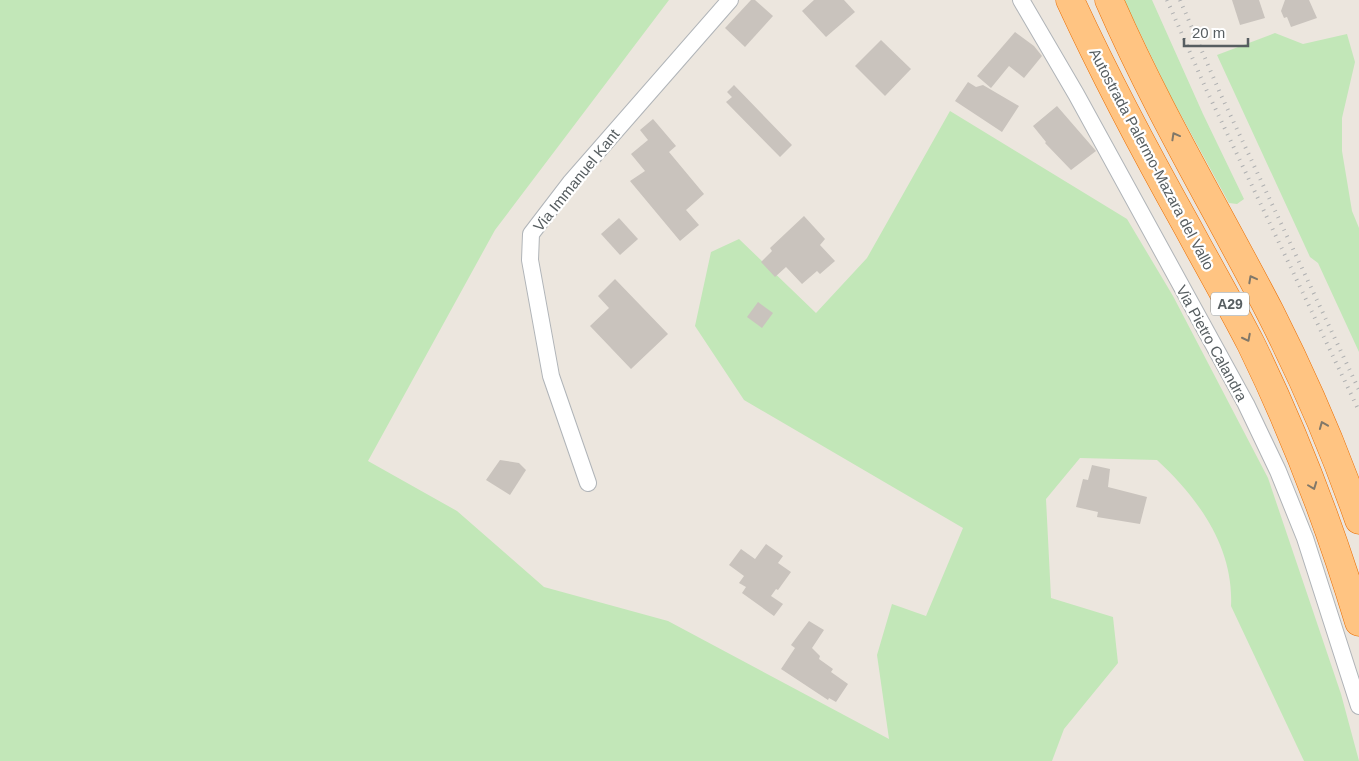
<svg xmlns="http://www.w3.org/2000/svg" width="1359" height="761" viewBox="0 0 1359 761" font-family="Helvetica,sans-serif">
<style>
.green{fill:#c2e7b8}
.building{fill:#c9c3bd}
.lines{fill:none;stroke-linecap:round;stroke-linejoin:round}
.street-casing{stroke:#b0b4b8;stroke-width:18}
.highway-casing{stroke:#ea6d00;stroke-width:29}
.street{stroke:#fff;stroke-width:16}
.highway{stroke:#ffc482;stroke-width:28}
.rail{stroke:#afb0b1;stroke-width:4;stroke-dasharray:1 6;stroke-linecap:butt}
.oneway{stroke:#817869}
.labels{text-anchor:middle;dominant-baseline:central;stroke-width:4.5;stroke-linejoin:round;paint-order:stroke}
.shield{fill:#fff;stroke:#898e90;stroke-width:1}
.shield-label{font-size:14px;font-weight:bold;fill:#575e61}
.street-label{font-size:15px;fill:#575e61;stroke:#fff}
</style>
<rect width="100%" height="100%" fill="#ece6de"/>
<!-- green -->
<g class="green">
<path d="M0 0H669L495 230 368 461 457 511 544 587 668 621 889 739 877 655 892 604 926 616 963 528 744 400 695 326 711 252 739 239 816 313 867 258 950 111 1127 219 1173 296 1268 478 1341 694 1359 761H1304L1231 606C1234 547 1198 498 1157 460L1080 458 1046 499 1051 598 1113 617 1118 663 1064 729 1052 761H0Z"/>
<polygon points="1124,0 1152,0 1203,114 1244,199 1237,204 1229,203 1170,95"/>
<polygon points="1275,33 1303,44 1347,34 1355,62 1342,118 1342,151 1352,211 1359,228 1359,352 1318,263 1310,257 1217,55"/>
</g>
<!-- building -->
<g class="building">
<polygon points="751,0 755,0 773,16 745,47 725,28"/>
<polygon points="814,0 844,0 855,12 826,37 802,11"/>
<polygon points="1232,0 1259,0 1265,18 1240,25"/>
<polygon points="1285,0 1309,0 1317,18 1291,27 1287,17 1284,18 1281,11"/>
<polygon points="1015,32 1034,46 1042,56 1024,78 1009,66 991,88 977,76"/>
<polygon points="881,40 911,69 885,96 855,66"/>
<polygon points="968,82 976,87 983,85 1019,106 1002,132 955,101"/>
<polygon points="734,85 792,145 780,157 726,102 732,97 727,92"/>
<polygon points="1057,106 1096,151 1071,170 1045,143 1046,142 1033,126"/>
<polygon points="653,119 676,146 669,152 704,194 686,210 699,225 680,241 630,181 645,171 631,154 648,140 640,130"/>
<polygon points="804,216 825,239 820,245 835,261 820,274 817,271 802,284 786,267 775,277 761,262 772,251 770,248"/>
<polygon points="619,218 638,239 620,255 601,234"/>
<polygon points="615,279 668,334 631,369 590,326 609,308 598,296"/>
<polygon points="758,302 773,313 762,328 747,317"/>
<polygon points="500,460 519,463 526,470 510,495 486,480"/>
<polygon points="1092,465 1110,469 1108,487 1147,497 1140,524 1097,517 1098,512 1076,507 1083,479 1088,480"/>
<polygon points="766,544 783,556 778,563 791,572 778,590 776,589 771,596 783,604 774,616 742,593 746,587 739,583 744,576 729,565 741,549 755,559"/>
<polygon points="809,621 824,630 812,648 820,656 819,659 833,669 831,672 848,684 836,702 829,698 828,700 781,669 795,648 791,645"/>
</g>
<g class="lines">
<defs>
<g id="street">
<polyline points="1021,0 1076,94 1246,404 1278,471 1305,538 1359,706"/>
<polyline points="588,483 551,376 530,260 531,234 570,183 730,0"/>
</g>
<g id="highway">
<path d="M1070 0C1106 78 1146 153 1188 228 1209 267 1231 305 1251 344 1295 434 1330 526 1359 622"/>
<path d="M1109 0C1156 108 1216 208 1270 312 1304 379 1334 448 1359 520"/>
</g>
</defs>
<!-- street casing -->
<use href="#street" class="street-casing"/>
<!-- highway casing -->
<use href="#highway" class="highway-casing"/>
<!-- street -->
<use href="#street" class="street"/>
<!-- highway -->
<use href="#highway" class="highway"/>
<!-- rail -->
<g class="rail">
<polyline points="1167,0 1206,89 1359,411"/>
<polyline points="1180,0 1220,93 1359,390"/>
</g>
</g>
<!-- one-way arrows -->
<defs><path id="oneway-chevron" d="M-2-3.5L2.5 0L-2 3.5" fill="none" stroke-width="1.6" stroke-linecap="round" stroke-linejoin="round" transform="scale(1.25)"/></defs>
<g class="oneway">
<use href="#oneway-chevron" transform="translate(1175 136) rotate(-119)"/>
<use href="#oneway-chevron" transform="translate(1252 279) rotate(-118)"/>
<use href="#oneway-chevron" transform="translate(1247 338) rotate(63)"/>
<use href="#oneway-chevron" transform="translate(1323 425) rotate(-112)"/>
<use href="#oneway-chevron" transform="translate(1313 486) rotate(69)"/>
</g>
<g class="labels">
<!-- shield labels -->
<rect class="shield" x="1211" y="292.5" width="38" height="23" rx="4"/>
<g class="shield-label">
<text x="1230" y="304">A29</text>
</g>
<!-- street labels -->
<g class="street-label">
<text transform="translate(1152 159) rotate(62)">Autostrada Palermo-Mazara del Vallo</text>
<text transform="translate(576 180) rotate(-51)">Via Immanuel Kant</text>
<text transform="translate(1212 343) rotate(61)">Via Pietro Calandra</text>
</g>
</g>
<!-- scale -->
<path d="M1184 38v8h64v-8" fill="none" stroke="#575e61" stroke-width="2.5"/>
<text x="1192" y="38" font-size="15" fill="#575e61" stroke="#ffffff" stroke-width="4" paint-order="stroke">20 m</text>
</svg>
